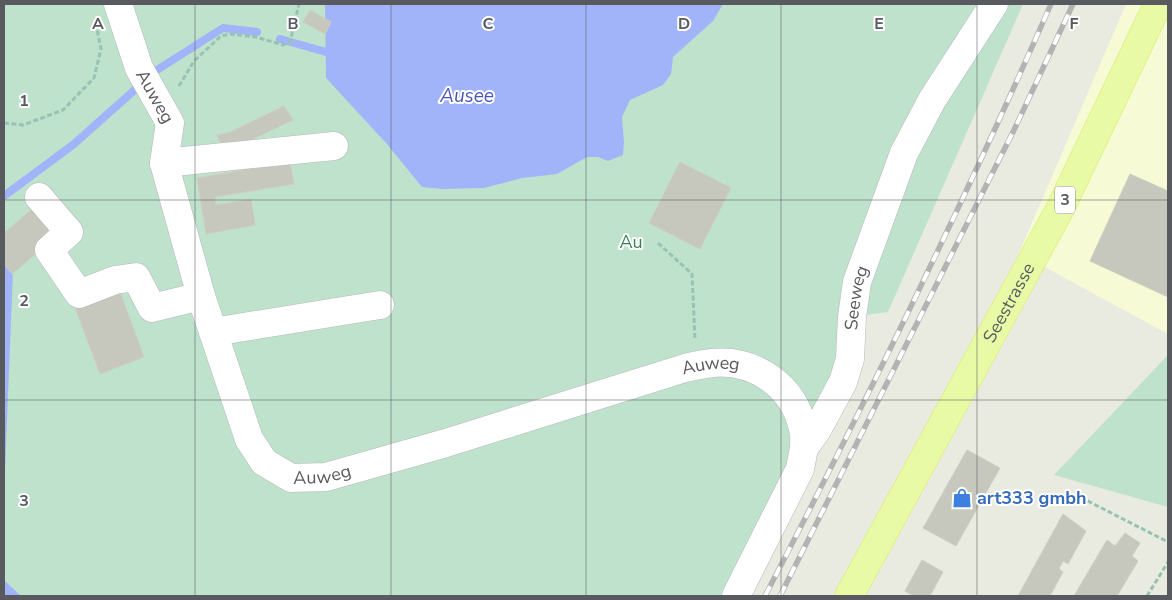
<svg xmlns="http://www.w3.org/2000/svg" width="1172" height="600" viewBox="0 0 1172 600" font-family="'Nunito Sans',sans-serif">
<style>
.commercial{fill:#f6fbd5}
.green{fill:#bee2cb}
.water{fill:#a2b4f9}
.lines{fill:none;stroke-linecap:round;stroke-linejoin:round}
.stream{stroke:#a2b4f9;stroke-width:8}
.building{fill:#c6c7bd;stroke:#cecfbf}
.minor-casing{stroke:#b8b8be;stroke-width:29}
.major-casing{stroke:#dce85d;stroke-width:29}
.path{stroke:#98c2b3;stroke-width:3;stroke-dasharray:5 2.5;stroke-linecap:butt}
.minor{stroke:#fff;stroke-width:28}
.major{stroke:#e9faa7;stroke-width:28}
.rail-casing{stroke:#b3b3b4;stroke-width:5.5}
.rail{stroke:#fff;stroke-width:4;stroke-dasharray:11;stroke-linecap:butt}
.grid{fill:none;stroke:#595a60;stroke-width:1;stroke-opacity:0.55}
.labels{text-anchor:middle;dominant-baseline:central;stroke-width:4;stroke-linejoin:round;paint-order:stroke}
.shield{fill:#fff;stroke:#8b8c90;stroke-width:1}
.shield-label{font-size:16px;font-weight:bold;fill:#595a60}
.street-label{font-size:18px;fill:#595a60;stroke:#fff}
.park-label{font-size:18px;fill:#398056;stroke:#fff}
.shop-label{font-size:18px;font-weight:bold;fill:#366cbe;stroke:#fff;text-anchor:start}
.water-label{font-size:19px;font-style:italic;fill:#4756ba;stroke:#fff}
.grid-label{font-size:16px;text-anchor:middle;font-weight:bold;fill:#595a60;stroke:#fff;stroke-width:4;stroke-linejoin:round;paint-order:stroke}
</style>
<rect width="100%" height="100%" fill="#eaebe0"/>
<!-- commercial -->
<polygon class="commercial" points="1126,4 1168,4 1168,334 1019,253"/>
<!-- green -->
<g class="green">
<polygon points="4,4 1023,4 888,312 858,316 736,596 4,596"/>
<polygon points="1168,355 1168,507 1054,475"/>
</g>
<!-- water -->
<g class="water">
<polygon points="325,4 723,4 713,21 673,57 671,74 663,85 630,100 622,117 624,142 623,155 608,161 598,157 587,157 557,174 522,178 484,188 442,189 422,187 386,143 326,78"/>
<polygon points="4,246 13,271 4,496"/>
<polygon points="4,580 21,596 4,596"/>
</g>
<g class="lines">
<!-- stream -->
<g class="stream">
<polyline points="280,39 326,52"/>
<polyline points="4,196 74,144 157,70 223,28 257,32"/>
</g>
</g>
<!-- building -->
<g class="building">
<polygon points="310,10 331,22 325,34 303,22"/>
<polygon points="284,106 293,120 234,148 224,150 217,135 228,133"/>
<polygon points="290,162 294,184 215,197 216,205 251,199 255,225 206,234 197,178"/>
<polygon points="680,162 731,188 700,249 649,223"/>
<polygon points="1130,174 1168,191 1168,297 1090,261"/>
<polygon points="39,203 63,231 12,274 4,264 4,233"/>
<polygon points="119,289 144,357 100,374 74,305"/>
<polygon points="967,450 1000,468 956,546 923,528"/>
<polygon points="1063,514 1086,531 1068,564 1063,561 1059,569 1063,572 1050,596 1018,596"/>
<polygon points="1125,533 1140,543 1132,556 1138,561 1117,596 1074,596 1107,540 1115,546"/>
<polygon points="922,560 943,572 930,596 914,596 905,591"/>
</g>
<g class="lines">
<defs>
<g id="minor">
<path id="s1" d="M118 4 139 68 170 123 164 163 201 296 249 439 264 462 291 478 326 477 446 443 685 368C694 366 703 364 712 363 755 359 794 386 803 429 805 435 804 442 804 448"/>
<polyline points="164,163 334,146"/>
<polyline points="39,197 69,232 49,250 79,294 115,280 136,277 152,308 201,296"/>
<polyline points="213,332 380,305"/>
<path id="s2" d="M736 596 800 469 804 448 817 430 843 382 850 359 852 317 857 282 904 153 932 100 994 4"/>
</g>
<g id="major">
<path id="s3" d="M849 596 1060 209 1158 4"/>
</g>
</defs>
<!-- minor casing -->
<use href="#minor" class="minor-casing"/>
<!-- major casing -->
<use href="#major" class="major-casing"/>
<!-- path -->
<g class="path">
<polyline points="179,86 194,61 221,36 231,34 256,37 283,45 290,42 299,4"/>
<polyline points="4,123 23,125 63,110 94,78 101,49 97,29"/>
<polyline points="658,243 692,274 695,340"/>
<polyline points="1059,499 1078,496 1168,542"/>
<polyline points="1147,596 1168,562"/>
</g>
<!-- minor -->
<use href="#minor" class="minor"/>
<!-- major -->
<use href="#major" class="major"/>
<defs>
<g id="rail">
<path d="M765 596C866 402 963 205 1051 4"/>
<polyline points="780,596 1014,130 1073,4"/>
</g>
</defs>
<!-- rail casing -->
<use href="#rail" class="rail-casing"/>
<!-- rail -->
<use href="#rail" class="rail"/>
</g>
<!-- grid -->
<path class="grid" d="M195 4V596M391 4V596M586 4V596M781 4V596M977 4V596M4 200H1168M4 400H1168"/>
<!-- icons -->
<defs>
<symbol id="shop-bare" viewBox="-9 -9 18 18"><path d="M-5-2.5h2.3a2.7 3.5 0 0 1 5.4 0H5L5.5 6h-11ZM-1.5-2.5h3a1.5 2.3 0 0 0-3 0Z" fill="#3f7fe0" stroke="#fff" stroke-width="2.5" paint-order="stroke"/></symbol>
</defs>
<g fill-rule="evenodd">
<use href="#shop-bare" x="948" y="484" width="28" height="28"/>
</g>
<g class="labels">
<!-- shield labels -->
<rect class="shield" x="1055" y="186.5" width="20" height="27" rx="4"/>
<g class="shield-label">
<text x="1065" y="200">3</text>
</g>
<!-- street labels -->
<g class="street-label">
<text stroke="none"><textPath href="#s1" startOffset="100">Auweg</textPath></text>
<text stroke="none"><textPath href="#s2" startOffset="326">Seeweg</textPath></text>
<text stroke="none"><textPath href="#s3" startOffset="334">Seestrasse</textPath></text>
<text stroke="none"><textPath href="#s1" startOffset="955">Auweg</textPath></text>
<text stroke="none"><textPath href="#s1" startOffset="550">Auweg</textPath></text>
</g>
<!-- park labels -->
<g class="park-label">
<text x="631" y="242">Au</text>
</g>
<!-- shop labels -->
<g class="shop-label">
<text x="977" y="498">art333 gmbh</text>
</g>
<!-- water labels -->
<g class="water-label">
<text x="467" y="96">Ausee</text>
</g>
</g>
<g class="grid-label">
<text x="98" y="29">A</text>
<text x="293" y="29">B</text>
<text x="488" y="29">C</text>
<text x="684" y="29">D</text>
<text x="879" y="29">E</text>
<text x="1074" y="29">F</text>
<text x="24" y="106">1</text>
<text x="24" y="306">2</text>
<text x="24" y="506">3</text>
</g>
<!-- border -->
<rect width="1172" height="600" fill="none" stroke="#595a60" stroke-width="10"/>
</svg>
